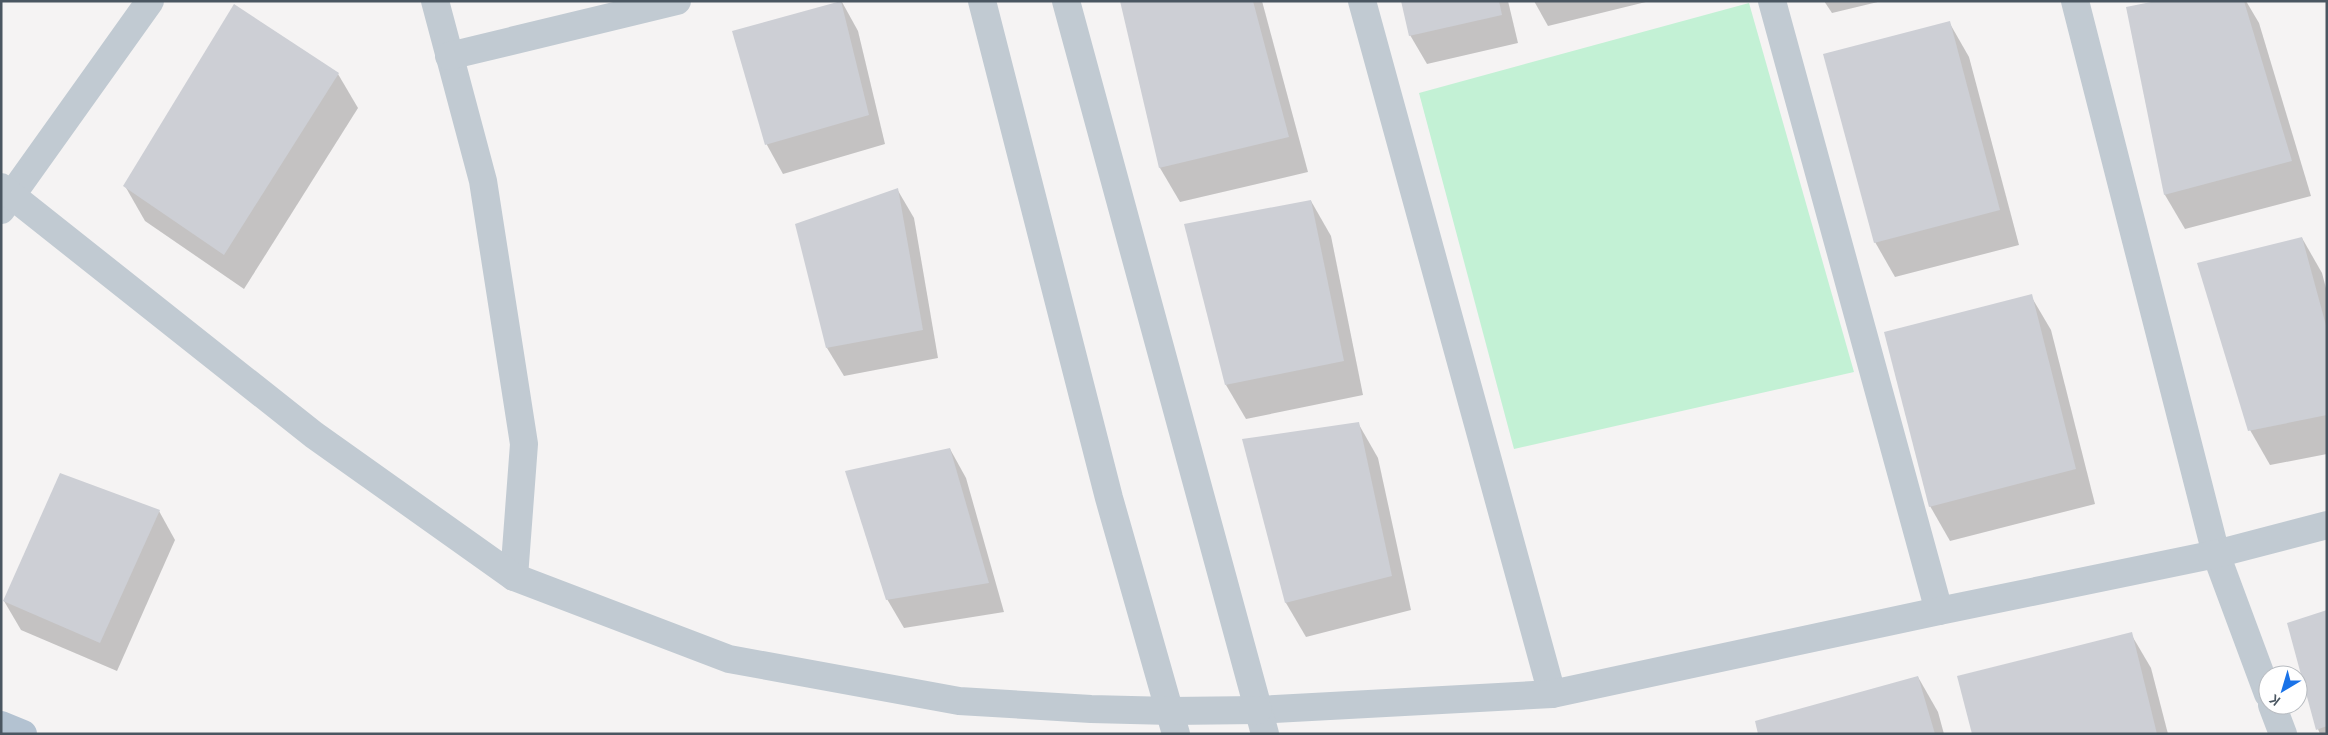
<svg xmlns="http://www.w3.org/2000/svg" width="2328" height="735" viewBox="0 0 2328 735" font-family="Cabin,sans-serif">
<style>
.green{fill:#c3f1d5}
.shadow{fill:#0003}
.building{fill:#cdcfd5}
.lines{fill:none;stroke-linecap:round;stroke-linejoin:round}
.minor{stroke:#c1cad2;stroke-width:28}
.tertiary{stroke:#c1cad2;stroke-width:28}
.primary{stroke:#b3c2d1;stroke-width:28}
</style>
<rect width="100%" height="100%" fill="#f5f3f3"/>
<!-- green -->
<polygon class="green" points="1749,3 1854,372 1514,449 1419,93"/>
<!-- shadow -->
<g class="shadow">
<polygon points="1121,1 1262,1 1308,172 1180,202 1160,168"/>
<polygon points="1402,1 1508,1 1518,43 1427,64 1410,35"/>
<polygon points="1534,1 1650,1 1548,26"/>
<polygon points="1824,1 1882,1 1832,13"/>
<polygon points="2163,1 2246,1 2259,23 2311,196 2185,229 2165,195"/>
<polygon points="842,2 858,31 885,144 783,174 767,145 733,32"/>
<polygon points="1949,22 1969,57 2019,245 1895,277 1875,242"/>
<polygon points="338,74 358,108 244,289 145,221 125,186"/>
<polygon points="897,189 914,218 938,358 844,376 827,348"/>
<polygon points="1311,201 1331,236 1363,395 1246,419 1226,385"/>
<polygon points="2302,238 2322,273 2327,292 2327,454 2270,465 2250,430"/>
<polygon points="2031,296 2051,330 2095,504 1950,541 1930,506"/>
<polygon points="1358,423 1378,458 1411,610 1306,637 1286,603 1244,440"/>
<polygon points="950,449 966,478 1004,612 904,628 887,599"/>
<polygon points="159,511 175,540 117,671 21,630 4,601"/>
<polygon points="2327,611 2327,734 2320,734 2318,729"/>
<polygon points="2131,634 2151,668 2168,734 1973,734"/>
<polygon points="1918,677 1938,712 1944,734 1760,734"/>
</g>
<!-- building -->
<g class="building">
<polygon points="841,1 869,115 765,145 732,31"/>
<polygon points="1120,1 1253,1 1289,137 1159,168"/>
<polygon points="1401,1 1499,1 1502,15 1409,36"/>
<polygon points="2156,1 2244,1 2292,161 2164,195 2126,7"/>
<polygon points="234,4 339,73 224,255 123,186"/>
<polygon points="1950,21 2000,210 1874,243 1823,54"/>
<polygon points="898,188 923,330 826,348 795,224"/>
<polygon points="1311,200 1344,361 1225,385 1184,224"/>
<polygon points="2302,237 2327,329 2327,415 2248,431 2197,263"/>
<polygon points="2032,294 2076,469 1929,507 1884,332"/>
<polygon points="1359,422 1392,576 1285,603 1242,439"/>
<polygon points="950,448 989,583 886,600 845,471"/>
<polygon points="60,473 160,510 100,643 3,601"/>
<polygon points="2327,610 2327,726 2316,730 2287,623"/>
<polygon points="2132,632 2157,734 1972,734 1957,676"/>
<polygon points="1918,676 1935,734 1758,734 1755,721"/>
</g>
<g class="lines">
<!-- minor -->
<g class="minor">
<polyline points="435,1 483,181 524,444 514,577"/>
<polyline points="1362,1 1552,694"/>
<polyline points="1772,1 1939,611"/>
<polyline points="2075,1 2216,554 2268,694"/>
<polyline points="449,56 677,1"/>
<polyline points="1,210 150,1"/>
<polyline points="2272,705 2283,734"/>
<polyline points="1258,710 1552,694 1939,611 2216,554 2327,525"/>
</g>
<!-- tertiary -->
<g class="tertiary">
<polyline points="982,1 1109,498 1176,734"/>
<polyline points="1066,1 1265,734"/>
<polyline points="1,187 314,435 514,577 729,659 959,701 1091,709 1171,711 1258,710"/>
</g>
<!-- primary -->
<polyline class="primary" points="1,725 23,734"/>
</g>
<!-- border -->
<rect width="2328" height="735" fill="none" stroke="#4a5661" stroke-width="5"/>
<!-- north arrow -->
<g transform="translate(2283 690) rotate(218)"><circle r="24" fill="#ffffff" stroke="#b7bbc0"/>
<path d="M0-4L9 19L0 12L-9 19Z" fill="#1a73e8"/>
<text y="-8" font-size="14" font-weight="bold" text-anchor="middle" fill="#4a5661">K</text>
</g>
</svg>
